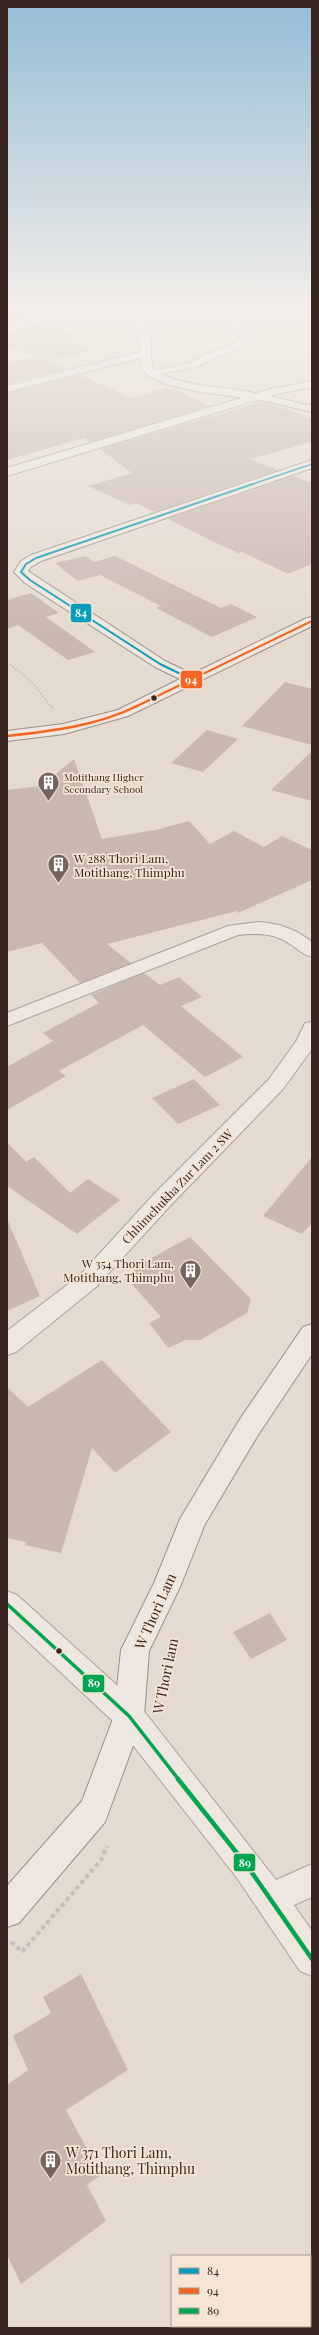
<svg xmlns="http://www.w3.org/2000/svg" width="319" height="2335" viewBox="0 0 319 2335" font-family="'Playfair Display',serif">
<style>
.building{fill:#c9b8b0}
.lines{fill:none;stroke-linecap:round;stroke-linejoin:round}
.street-casing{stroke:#aaa098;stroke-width:2}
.secondary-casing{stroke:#9a8f88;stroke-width:2}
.path-far3{stroke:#c6beb8;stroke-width:1.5;stroke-dasharray:2 1.5;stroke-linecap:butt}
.path-far2{stroke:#c6beb8;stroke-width:2;stroke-dasharray:2.5 1.5;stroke-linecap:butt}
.path-far1{stroke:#c6beb8;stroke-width:3;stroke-dasharray:3.5 2.5;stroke-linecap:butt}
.path{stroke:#c6beb8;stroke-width:4;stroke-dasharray:4.5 3;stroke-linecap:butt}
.street{fill:#eee7e1;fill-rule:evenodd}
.secondary{fill:#eee7e1;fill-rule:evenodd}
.bus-1-far1-casing{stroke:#f5e5d6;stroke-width:3}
.bus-1-casing{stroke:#f5e5d6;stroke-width:4}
.bus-2-far1-casing{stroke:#f5e5d6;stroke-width:4}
.bus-2-casing{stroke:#f5e5d6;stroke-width:5}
.bus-3-far1-casing{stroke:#f5e5d6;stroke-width:6}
.bus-3-casing{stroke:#f5e5d6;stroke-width:8}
.bus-1-far1{stroke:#069cbd;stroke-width:1.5}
.bus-1{stroke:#069cbd;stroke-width:2}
.bus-2-far1{stroke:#f26522;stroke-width:2}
.bus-2{stroke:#f26522;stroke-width:2.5}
.bus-3-far1{stroke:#00a651;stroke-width:3.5}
.bus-3{stroke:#00a651;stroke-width:4.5}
.bus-dot{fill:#3a2620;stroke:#f5e5d6;stroke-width:1.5}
.labels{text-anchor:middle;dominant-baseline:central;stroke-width:3.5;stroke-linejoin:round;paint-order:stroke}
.far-poi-label{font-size:10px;fill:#3a2620;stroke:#f5e5d6;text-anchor:start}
.poi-label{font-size:12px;fill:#3a2620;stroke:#f5e5d6;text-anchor:start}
.street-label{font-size:12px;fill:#3a2620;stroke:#f5e5d6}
.near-street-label{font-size:14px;fill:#3a2620;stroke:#f5e5d6}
.near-poi-label{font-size:14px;fill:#3a2620;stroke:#f5e5d6;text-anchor:start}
.line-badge{stroke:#f5e5d6;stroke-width:1.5}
.badge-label{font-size:11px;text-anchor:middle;font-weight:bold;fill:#fff}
</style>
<rect width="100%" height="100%" fill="#e5dacf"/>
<!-- building -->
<g class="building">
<polygon points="7,308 15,308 34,317 7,323"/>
<polygon points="47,323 76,336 67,338 92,351 50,360 68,369 7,384 7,363 33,357 7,345 7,332"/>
<polygon points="81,375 131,398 166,388 169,390 170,387 210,406 90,442 84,438 7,460 7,393"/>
<polygon points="260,402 276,405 312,419 312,442 250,459 278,470 154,512 136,503 130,505 88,486 132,473 100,449"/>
<polygon points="293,476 312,483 312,564 288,574 242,552 238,553 212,541 168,519"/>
<polygon points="86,556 94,562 115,556 221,608 231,604 257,617 212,637 156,608 161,606 100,575 78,581 55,563"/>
<polygon points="31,593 59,613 46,617 95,652 68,660 18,625 7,629 7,600"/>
<polygon points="285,682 312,689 312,745 242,726"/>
<polygon points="207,730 238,739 203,772 171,763"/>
<polygon points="312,751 312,801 271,790"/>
<polygon points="74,759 102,839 155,830 189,821 210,844 234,831 264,847 282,836 312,850 312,880 238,913 237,911 107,944 131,963 80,983 42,943 7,952 7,790 41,786"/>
<polygon points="144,973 160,985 179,977 202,997 181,1006 243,1057 205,1077 143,1025 59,1071 66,1076 7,1110 7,1067 53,1041 43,1033 99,1003 91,995"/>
<polygon points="194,1079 220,1105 178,1124 152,1098"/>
<polygon points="7,1142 26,1162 34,1157 70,1193 88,1179 120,1200 77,1234 7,1186"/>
<polygon points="312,1157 312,1223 302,1234 263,1216"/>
<polygon points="7,1219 40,1296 7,1311"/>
<polygon points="190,1237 251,1299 247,1313 200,1340 186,1340 168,1348 149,1323 161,1317 130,1282 135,1267"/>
<polygon points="102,1360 171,1432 115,1473 92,1448 61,1553 25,1545 26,1542 7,1538 7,1387 28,1407"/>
<polygon points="270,1613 287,1640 251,1659 233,1632"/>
<polygon points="81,1974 128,2070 66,2110 101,2175 87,2185 106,2221 21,2284 7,2255 7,2085 28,2070 13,2036 51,2013 43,1997"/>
</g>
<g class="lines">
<defs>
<g id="street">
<polygon points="77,308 87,310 85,312 7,331 7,325"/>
<polygon points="213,308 224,308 247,331 249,339 240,349 221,355 197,367 149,376 149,372 190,363 213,351 232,345 239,338 238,334"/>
<polygon points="144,351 149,354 148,356 7,392 7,386"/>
<polygon points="312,381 312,387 277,394 7,476 7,468 271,389"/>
<path d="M258 922C278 923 296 929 312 942V957C303 955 298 949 290 944 274 933 258 933 238 935L7 1026V1013L228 926Z"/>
<polygon points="312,1022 312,1049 283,1089 170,1206 96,1287 16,1352 7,1355 7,1331 80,1275 154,1194 269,1079 297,1040 305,1023"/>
<polygon points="7,1591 17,1595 140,1706 276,1880 312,1864 312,1897 294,1905 312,1931 312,1976 300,1971 237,1878 118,1726 7,1622"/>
</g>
<g id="secondary">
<path d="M55 308C84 308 152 303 151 347 151 355 149 367 158 372 181 385 212 386 238 390 263 394 287 400 312 406V412C294 408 277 403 259 400 230 395 173 392 149 376 131 365 150 337 128 323 109 310 81 313 60 311Z"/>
<polygon points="312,460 312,468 41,561 31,567 28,571 165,661 192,674 307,618 312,617 312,626 128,716 64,734 7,741 7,731 63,724 118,710 180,679 155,667 25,583 14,572 21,561 31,555"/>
<polygon points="312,1324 312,1354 258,1435 205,1524 180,1587 149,1651 144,1716 105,1822 19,1923 7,1927 7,1886 82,1801 114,1716 121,1650 154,1583 180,1519 240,1419 303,1327"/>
</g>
</defs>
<!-- street casing -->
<use href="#street" class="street-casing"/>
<!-- secondary casing -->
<use href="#secondary" class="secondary-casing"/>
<!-- path-far3 -->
<polyline class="path-far3" points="7,662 33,683 51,707"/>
<!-- path-far2 -->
<polyline class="path-far2" points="51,706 53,710"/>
<!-- path-far1 -->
<polyline class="path-far1" points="165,1667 169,1649"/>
<!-- path -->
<polyline class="path" points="11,1942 22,1952 101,1860 107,1846"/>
<!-- street -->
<use href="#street" class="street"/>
<!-- secondary -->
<use href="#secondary" class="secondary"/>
<defs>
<polyline id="bus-1-far1" points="250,485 312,464"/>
<polyline id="bus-1" points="191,679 160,664 30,580 21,572 26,564 36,558 253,484"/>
<polyline id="bus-2-far1" points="135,707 312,621"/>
<path id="bus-2" d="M7 736C51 731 97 726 137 706"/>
<polyline id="bus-3-far1" points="7,1604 129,1716 179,1780"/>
<polyline id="bus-3" points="178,1779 248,1867 312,1959"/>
</defs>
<!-- bus-1-far1 casing -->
<use href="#bus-1-far1" class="bus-1-far1-casing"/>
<!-- bus-1 casing -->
<use href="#bus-1" class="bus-1-casing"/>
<!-- bus-2-far1 casing -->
<use href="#bus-2-far1" class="bus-2-far1-casing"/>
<!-- bus-2 casing -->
<use href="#bus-2" class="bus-2-casing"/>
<!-- bus-3-far1 casing -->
<use href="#bus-3-far1" class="bus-3-far1-casing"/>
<!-- bus-3 casing -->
<use href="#bus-3" class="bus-3-casing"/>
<!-- bus-1-far1 -->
<use href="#bus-1-far1" class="bus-1-far1"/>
<!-- bus-1 -->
<use href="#bus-1" class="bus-1"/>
<!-- bus-2-far1 -->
<use href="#bus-2-far1" class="bus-2-far1"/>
<!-- bus-2 -->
<use href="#bus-2" class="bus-2"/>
<!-- bus-3-far1 -->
<use href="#bus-3-far1" class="bus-3-far1"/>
<!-- bus-3 -->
<use href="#bus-3" class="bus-3"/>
</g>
<!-- sky -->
<linearGradient id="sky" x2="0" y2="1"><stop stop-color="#95bcd6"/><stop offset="0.49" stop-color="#f3eee9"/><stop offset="1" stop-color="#f3eee9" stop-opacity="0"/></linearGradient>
<rect width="319" height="635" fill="url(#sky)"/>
<!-- icons -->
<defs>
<symbol id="building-pin" viewBox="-11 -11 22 30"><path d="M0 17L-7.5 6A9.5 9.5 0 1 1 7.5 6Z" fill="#76655d" stroke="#f5e5d6"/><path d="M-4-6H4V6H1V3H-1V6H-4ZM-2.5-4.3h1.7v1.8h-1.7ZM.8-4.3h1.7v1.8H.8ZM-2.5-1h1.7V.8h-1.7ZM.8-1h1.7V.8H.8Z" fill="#fff"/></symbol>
</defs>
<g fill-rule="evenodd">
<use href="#building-pin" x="36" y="770" width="25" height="34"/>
<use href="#building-pin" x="46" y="852" width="25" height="34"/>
<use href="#building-pin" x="178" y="1258" width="25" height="34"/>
<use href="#building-pin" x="38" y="2148" width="25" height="34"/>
</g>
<!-- markers -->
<g class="bus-dot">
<circle cx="154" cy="698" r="3.5"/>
<circle cx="59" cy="1651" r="3.5"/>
</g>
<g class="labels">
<!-- far-poi labels -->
<g class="far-poi-label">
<text x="64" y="777">Motithang Higher<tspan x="64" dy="12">Secondary School</tspan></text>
</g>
<!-- poi labels -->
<g class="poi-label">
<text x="74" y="858">W 288 Thori Lam,<tspan x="74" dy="14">Motithang, Thimphu</tspan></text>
<text x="174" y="1263" text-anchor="end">W 354 Thori Lam,<tspan x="174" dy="14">Motithang, Thimphu</tspan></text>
</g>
<!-- street labels -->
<g class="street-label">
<text transform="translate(177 1186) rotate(-46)">Chhimchukha Zur Lam 2 SW</text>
</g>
<!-- near-street labels -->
<g class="near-street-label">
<text transform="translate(155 1611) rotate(-66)">W Thori Lam</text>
<text transform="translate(165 1676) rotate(-78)">W Thori lam</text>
</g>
<!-- near-poi labels -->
<g class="near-poi-label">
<text x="66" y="2152">W 371 Thori Lam,<tspan x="66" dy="16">Motithang, Thimphu</tspan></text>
</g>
</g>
<g class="line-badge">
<rect x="70" y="603" width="22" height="20" rx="4" fill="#069cbd"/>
<rect x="180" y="670" width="23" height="19" rx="4" fill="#f26522"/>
<rect x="82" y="1674" width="23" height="19" rx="4" fill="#00a651"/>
<rect x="233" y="1853" width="23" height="19" rx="4" fill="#00a651"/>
</g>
<g class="badge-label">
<text x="81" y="617">84</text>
<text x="191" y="684">94</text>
<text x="94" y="1687">89</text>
<text x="245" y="1867">89</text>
</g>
<!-- border -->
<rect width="319" height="2335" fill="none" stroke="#3a2620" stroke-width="16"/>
<!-- legend -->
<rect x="171" y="2255" width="140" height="72" fill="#f5e5d6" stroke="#aa998d"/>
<rect x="179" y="2268" width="20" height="6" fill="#069cbd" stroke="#aa998d"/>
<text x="207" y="2275" font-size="12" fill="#3a2620">84</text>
<rect x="179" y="2288" width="20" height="6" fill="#f26522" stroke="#aa998d"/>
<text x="207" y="2295" font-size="12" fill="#3a2620">94</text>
<rect x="179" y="2308" width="20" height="6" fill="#00a651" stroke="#aa998d"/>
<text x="207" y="2315" font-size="12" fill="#3a2620">89</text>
</svg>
